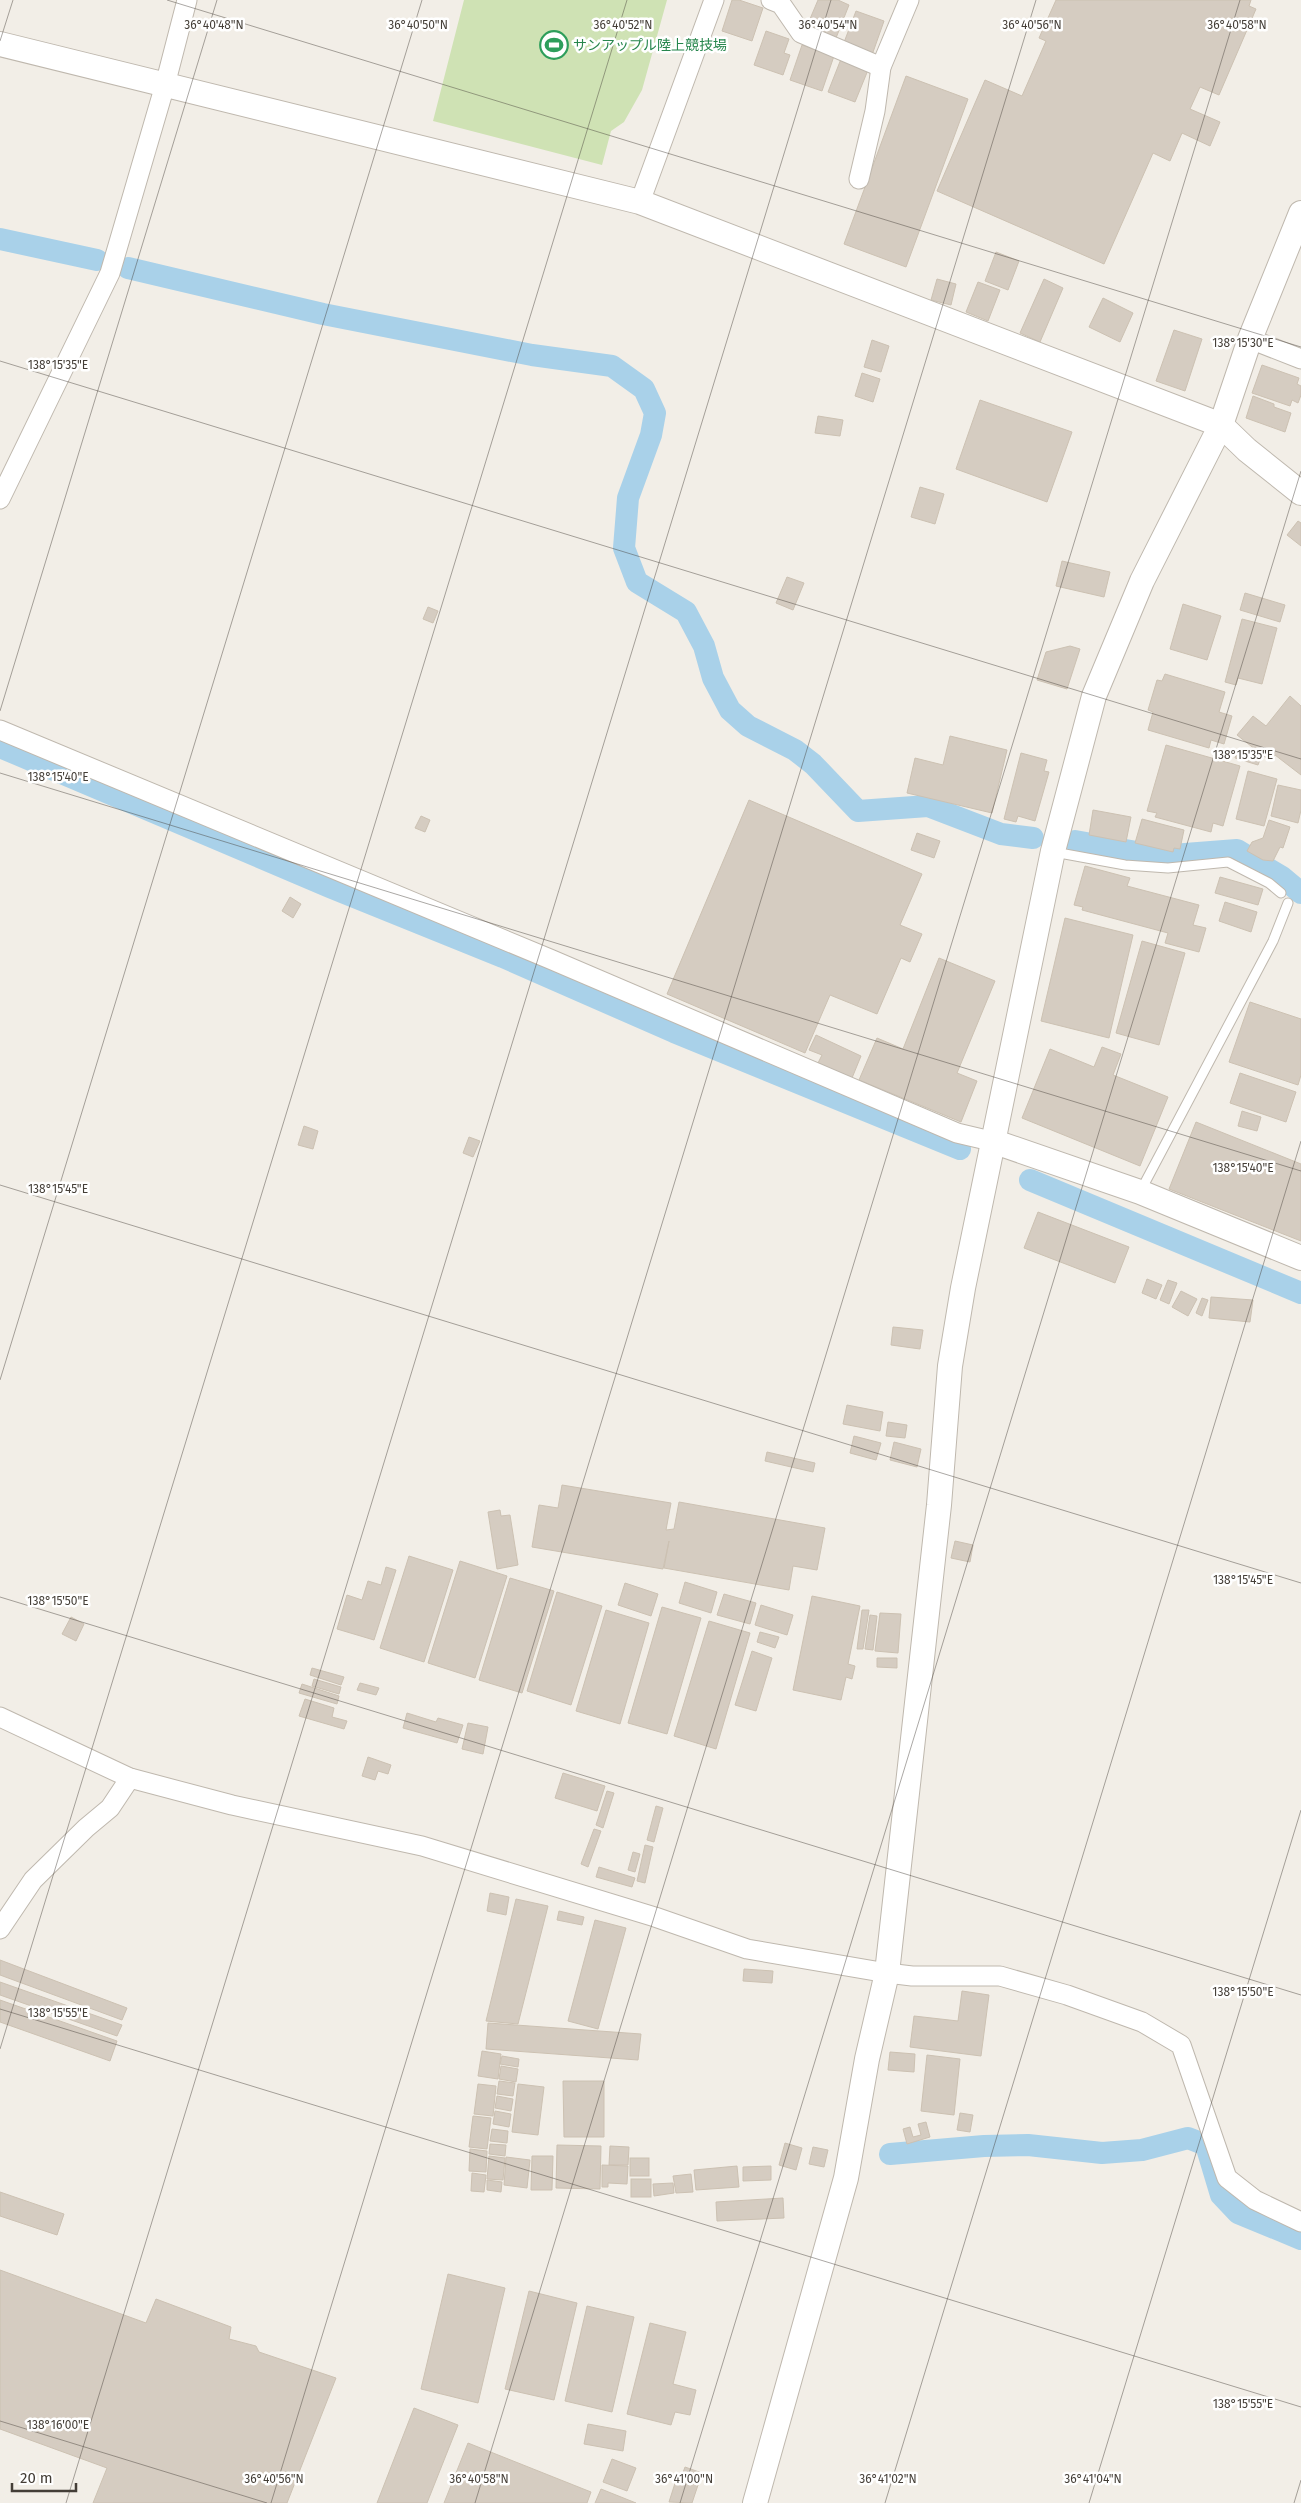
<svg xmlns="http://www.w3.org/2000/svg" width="1301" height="2503" viewBox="0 0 1301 2503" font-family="'Fira Sans','Noto Sans JP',sans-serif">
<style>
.green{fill:#cfe2b4}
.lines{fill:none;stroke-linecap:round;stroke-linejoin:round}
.canal{stroke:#a9d1e9;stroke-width:22}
.building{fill:#d5ccc1;stroke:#ccc1b2}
.service-casing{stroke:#bfb8ae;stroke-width:11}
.minor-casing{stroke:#bfb8ae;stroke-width:21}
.tertiary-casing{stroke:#bfb8ae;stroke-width:26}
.service{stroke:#fff;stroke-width:9}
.minor{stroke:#fff;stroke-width:19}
.tertiary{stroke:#fff;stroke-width:24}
.ticks{fill:none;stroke:#443e37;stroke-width:1;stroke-opacity:0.45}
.labels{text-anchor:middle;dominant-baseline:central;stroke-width:5;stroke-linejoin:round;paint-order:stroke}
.leisure-label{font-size:14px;fill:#27864d;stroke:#fff;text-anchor:start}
.ticks-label{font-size:12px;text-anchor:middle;fill:#443e37;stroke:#fff;stroke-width:5;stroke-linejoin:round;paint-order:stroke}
</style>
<rect width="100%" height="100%" fill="#f2eee7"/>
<!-- green -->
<polygon class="green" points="464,0 667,0 642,90 624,122 611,131 602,165 433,121"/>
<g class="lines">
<!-- canal -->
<g class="canal">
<polyline points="0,239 97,260"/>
<polyline points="128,268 323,314 532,355 612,366 644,389 655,413 651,435 628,498 624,548 637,582 686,612 704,646 713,678 730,710 748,726 795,750 813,764 858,811 928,806 1001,834 1033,838"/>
<polyline points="0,747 330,887 503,957 674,1032 960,1149"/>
<polyline points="1075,841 1159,856 1237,850 1282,877 1301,893"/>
<polyline points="1030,1180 1301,1293"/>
<polyline points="890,2154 984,2146 1028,2145 1102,2153 1142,2150 1188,2138 1206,2145 1221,2195 1238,2213 1301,2239"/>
</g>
</g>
<!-- building -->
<g class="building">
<polygon points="732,0 739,0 763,8 752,41 722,31"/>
<polygon points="818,0 838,0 849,5 836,38 807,26"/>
<polygon points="1056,0 1251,0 1249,6 1256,9 1219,95 1200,87 1190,109 1220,122 1210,146 1182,133 1170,161 1153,153 1104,264 937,191 985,80 1022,96 1046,41 1039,38"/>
<polygon points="856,11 884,21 872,55 843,45"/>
<polygon points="766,31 789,39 784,53 790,55 783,75 754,65"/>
<polygon points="802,45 834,56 822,91 790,80"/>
<polygon points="841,59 868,70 855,102 828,92"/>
<polygon points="906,76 968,99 906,267 844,244"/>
<polygon points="996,252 1019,261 1008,290 985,281"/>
<polygon points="937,279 956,284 951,305 931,300"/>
<polygon points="1044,279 1063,288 1040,342 1020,333"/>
<polygon points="978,282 1000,290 988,321 966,312"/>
<polygon points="1103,298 1133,313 1120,342 1089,327"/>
<polygon points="1174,330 1202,339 1185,391 1156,381"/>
<polygon points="872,340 889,346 881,372 864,367"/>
<polygon points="1262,365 1299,378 1297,384 1301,386 1301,395 1298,403 1292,400 1290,406 1252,393"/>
<polygon points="862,373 880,379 873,402 855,396"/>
<polygon points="1253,396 1274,404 1274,407 1291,413 1285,432 1246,418"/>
<polygon points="980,400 1072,432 1047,502 956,469"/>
<polygon points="818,416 843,420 840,436 815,433"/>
<polygon points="920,487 944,494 935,524 911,517"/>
<polygon points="1298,521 1301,523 1301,546 1287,535"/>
<polygon points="1062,561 1110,572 1104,597 1056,586"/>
<polygon points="787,577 804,583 793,610 776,603"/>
<polygon points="1245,593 1285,605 1280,622 1240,610"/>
<polygon points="1183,604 1221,616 1207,660 1170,649"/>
<polygon points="428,607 438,611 433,623 423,619"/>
<polygon points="1242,619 1277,628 1262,684 1238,678 1236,685 1225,682"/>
<polygon points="1070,646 1080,649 1067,689 1037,680 1046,652"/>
<polygon points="1165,674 1225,692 1219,712 1232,716 1224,744 1211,740 1209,748 1148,730 1153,712 1148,710 1157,680 1162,681"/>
<polygon points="1290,696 1301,706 1301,775 1275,755 1270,761 1237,735 1253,716 1266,726"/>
<polygon points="950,736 1007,750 992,813 907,793 915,758 943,765"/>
<polygon points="1166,745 1240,766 1223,826 1213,823 1211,832 1155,817 1157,813 1147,811"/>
<polygon points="1238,749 1261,757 1258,765 1235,758"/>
<polygon points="1021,753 1047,760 1044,771 1049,772 1035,821 1018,816 1016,822 1004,819"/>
<polygon points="1248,771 1277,779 1264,826 1236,819"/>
<polygon points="1278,785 1301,790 1301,810 1298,823 1271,816"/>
<polygon points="749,800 922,874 900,925 922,934 910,962 901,958 877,1014 830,995 805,1053 667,994"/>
<polygon points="1093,810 1131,817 1126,842 1089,835"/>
<polygon points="421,816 430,820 425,832 415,828"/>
<polygon points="1142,819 1184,830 1180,849 1174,848 1173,852 1135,843"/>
<polygon points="1269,820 1290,827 1283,848 1280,847 1273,861 1263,860 1247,851 1252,842 1263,838"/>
<polygon points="917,833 940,841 934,858 911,850"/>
<polygon points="1085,866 1130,878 1127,886 1199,905 1193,925 1206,928 1199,952 1165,943 1168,933 1082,910 1083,907 1074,905"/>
<polygon points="1220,877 1263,889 1258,905 1215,893"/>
<polygon points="290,897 301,904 293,918 282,911"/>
<polygon points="1225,902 1257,912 1251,932 1219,921"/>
<polygon points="1065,918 1133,935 1109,1038 1041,1021"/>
<polygon points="1142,941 1185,953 1159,1045 1116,1033"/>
<polygon points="939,958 995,981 957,1073 977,1081 961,1122 859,1080 877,1038 903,1049"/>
<polygon points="1250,1002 1301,1019 1301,1075 1298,1085 1229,1062"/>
<polygon points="816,1035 861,1056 852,1078 818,1063 822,1055 809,1050"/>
<polygon points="1102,1047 1121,1054 1113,1075 1168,1097 1140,1166 1022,1118 1050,1049 1094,1067"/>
<polygon points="1240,1073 1296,1092 1286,1122 1230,1103"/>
<polygon points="1242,1111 1261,1117 1257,1131 1238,1126"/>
<polygon points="1196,1122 1301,1164 1301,1241 1169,1189"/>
<polygon points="304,1126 318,1131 313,1149 298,1145"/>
<polygon points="469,1137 480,1141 473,1157 463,1153"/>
<polygon points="1038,1212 1129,1247 1115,1283 1024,1248"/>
<polygon points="1147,1279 1162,1285 1156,1299 1142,1293"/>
<polygon points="1168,1280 1177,1283 1169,1304 1160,1300"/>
<polygon points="1181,1291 1197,1299 1188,1316 1172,1307"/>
<polygon points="1211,1297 1253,1300 1250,1322 1209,1318"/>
<polygon points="1202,1298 1208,1300 1202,1316 1196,1313"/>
<polygon points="893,1327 923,1330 920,1349 891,1345"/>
<polygon points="847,1405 883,1412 880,1431 843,1424"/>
<polygon points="888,1422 907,1425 905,1438 886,1436"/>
<polygon points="854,1436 881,1443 876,1460 850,1453"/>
<polygon points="894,1442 921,1449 917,1467 890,1460"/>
<polygon points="767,1452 815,1463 813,1472 765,1461"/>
<polygon points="562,1485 671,1503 666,1530 674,1529 679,1502 825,1528 817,1570 793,1566 789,1590 664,1568 669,1541 663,1569 532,1547 539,1505 558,1508"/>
<polygon points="500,1510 501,1516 510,1515 518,1565 497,1569 488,1512"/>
<polygon points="955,1541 973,1545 970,1562 951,1558"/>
<polygon points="409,1556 453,1570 424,1662 380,1648"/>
<polygon points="460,1561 507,1576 475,1678 428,1663"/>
<polygon points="386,1567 396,1570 374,1640 337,1629 347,1595 362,1600 368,1581 381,1585"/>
<polygon points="510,1578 554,1591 522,1693 479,1680"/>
<polygon points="685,1582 717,1592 711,1613 679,1603"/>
<polygon points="625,1583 658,1594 651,1616 618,1605"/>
<polygon points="557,1592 602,1606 571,1705 527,1691"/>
<polygon points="724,1594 756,1603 750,1624 717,1615"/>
<polygon points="812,1596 860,1606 848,1664 855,1666 852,1679 846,1677 841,1700 793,1690"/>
<polygon points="761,1605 793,1615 787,1635 755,1625"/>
<polygon points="662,1607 701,1618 667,1734 628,1723"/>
<polygon points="606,1610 649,1623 620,1724 576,1711"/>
<polygon points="862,1610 869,1610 863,1649 857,1649"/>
<polygon points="880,1613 901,1614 898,1653 875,1651"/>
<polygon points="870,1615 877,1616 873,1650 865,1649"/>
<polygon points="71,1617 84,1624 76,1641 62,1634"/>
<polygon points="709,1621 750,1633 716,1749 674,1736"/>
<polygon points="760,1632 779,1637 775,1648 757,1642"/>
<polygon points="752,1651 772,1658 756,1711 735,1705"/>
<polygon points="877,1658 897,1658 897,1668 877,1667"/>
<polygon points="312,1668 344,1677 341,1685 310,1675"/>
<polygon points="314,1679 341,1687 339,1694 312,1686"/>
<polygon points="360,1683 379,1688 376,1695 357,1690"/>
<polygon points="302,1684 339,1696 337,1704 299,1693"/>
<polygon points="305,1699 334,1708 332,1717 347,1721 344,1729 299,1716"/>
<polygon points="407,1713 436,1722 438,1718 463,1725 457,1743 403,1728"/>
<polygon points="468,1723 488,1727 483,1754 462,1749"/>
<polygon points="368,1757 391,1765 388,1774 378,1771 375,1780 362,1776"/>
<polygon points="563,1773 605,1786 597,1811 555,1798"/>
<polygon points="607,1791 614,1793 603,1828 596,1825"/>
<polygon points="656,1806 663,1808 654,1842 647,1840"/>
<polygon points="594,1829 601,1831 588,1867 581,1864"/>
<polygon points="645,1845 653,1847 645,1883 637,1881"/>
<polygon points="633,1852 640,1854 635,1872 628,1870"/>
<polygon points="599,1867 635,1878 632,1887 596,1877"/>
<polygon points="490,1893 509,1897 506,1915 487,1911"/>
<polygon points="516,1899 548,1906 518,2024 486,2021"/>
<polygon points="559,1911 584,1917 582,1925 557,1920"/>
<polygon points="595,1920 626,1928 598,2029 568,2021"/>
<polygon points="0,1960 127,2008 122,2020 0,1975"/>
<polygon points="744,1969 773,1971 772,1983 743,1981"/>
<polygon points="0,1982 122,2025 117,2036 0,1995"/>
<polygon points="962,1991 989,1995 981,2056 910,2047 914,2016 958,2021"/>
<polygon points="0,2000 117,2041 110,2061 0,2022"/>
<polygon points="488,2023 641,2034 638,2060 486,2049"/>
<polygon points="482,2051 501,2054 498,2079 478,2076"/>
<polygon points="890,2052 915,2054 914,2072 888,2070"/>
<polygon points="927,2055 960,2059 954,2115 921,2111"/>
<polygon points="502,2056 519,2059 518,2067 500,2064"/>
<polygon points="501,2066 518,2069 516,2082 499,2079"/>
<polygon points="499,2081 515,2083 513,2096 497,2094"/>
<polygon points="563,2081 604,2081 604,2137 564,2137"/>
<polygon points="478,2084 496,2086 493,2116 474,2114"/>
<polygon points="518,2084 544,2087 538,2135 512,2132"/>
<polygon points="497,2096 513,2099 511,2111 495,2108"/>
<polygon points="495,2111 511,2114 509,2127 493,2124"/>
<polygon points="960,2113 973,2115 970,2132 957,2130"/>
<polygon points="473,2116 491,2118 487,2149 469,2147"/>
<polygon points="926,2122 930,2137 907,2144 903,2129 910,2127 913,2137 921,2135 918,2124"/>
<polygon points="492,2129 508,2131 507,2143 490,2141"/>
<polygon points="785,2143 802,2148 796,2170 779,2165"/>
<polygon points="490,2144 506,2145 505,2156 489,2154"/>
<polygon points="557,2145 601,2146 600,2189 556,2188"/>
<polygon points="610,2146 629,2147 628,2165 609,2165"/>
<polygon points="813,2147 828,2150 824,2167 809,2164"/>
<polygon points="470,2149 487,2151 486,2172 469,2171"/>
<polygon points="489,2156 505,2158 503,2180 487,2179"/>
<polygon points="532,2156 553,2156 552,2190 531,2190"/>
<polygon points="506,2157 530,2160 527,2188 504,2185"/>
<rect x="630" y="2158" width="19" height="18"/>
<polygon points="602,2165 628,2166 627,2184 608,2183 608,2187 602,2187"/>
<polygon points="737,2166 739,2187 696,2190 694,2170"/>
<polygon points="771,2166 771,2180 743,2181 743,2167"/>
<polygon points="472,2173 486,2175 484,2192 471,2191"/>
<polygon points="691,2174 693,2192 676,2193 673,2176"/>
<rect x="631" y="2179" width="20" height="18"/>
<polygon points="487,2180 502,2182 501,2192 487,2190"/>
<polygon points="673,2183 674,2193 654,2196 653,2184"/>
<polygon points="0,2192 64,2214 57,2235 0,2216"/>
<polygon points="783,2198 784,2218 717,2221 716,2202"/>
<polygon points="0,2270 146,2323 156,2299 231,2327 229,2339 256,2346 259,2352 336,2378 287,2503 93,2503 107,2468 0,2429"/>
<polygon points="448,2274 505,2288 478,2403 421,2389"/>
<polygon points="529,2291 577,2303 554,2400 505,2389"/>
<polygon points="587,2306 634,2317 612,2412 565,2401"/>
<polygon points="650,2323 686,2332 673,2384 696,2390 690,2415 675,2412 671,2425 627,2414"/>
<polygon points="414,2408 458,2425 427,2503 377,2503"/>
<polygon points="588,2424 626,2431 623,2451 584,2444"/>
<polygon points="468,2443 591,2492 587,2503 444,2503"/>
<polygon points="612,2459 636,2468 627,2491 603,2482"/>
<polygon points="685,2467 702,2473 692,2503 669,2502 677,2477 681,2478"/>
<polygon points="601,2489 636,2503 595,2503"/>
</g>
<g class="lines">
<defs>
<g id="service">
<polyline points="1054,852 1125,865 1168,868 1228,862 1269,883 1281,893"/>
<polyline points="1140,1192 1273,941 1288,903"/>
</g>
<g id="minor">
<polyline points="771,0 781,4 801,33 881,67"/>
<polyline points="859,179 875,111 881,67 909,0"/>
<polyline points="640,202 714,0"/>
<polyline points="1250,339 1301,359"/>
<polyline points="0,499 110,273 165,85 187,0"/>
<polyline points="0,730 550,959 957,1133 995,1142"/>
<polyline points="0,1717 130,1778 232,1805 422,1846 655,1917 747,1949 887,1973 912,1976 1000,1976 1067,1995 1142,2022 1181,2045 1227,2178 1255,2200 1301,2222"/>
<polyline points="0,1929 33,1880 86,1828 110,1808 130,1778"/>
</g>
<g id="tertiary">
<polyline points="0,44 640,202 1221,425 1247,450 1301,493"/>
<polyline points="995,1142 1140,1192 1301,1258"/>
<polyline points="755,2503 846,2178 867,2059 887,1973 939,1505 950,1366 963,1288 1053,851 1094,696 1142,581 1221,425 1250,339 1301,213"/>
</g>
</defs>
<!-- service casing -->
<use href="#service" class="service-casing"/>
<!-- minor casing -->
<use href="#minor" class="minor-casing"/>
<!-- tertiary casing -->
<use href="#tertiary" class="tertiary-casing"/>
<!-- service -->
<use href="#service" class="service"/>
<!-- minor -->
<use href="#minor" class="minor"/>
<!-- tertiary -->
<use href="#tertiary" class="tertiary"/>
</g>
<!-- ticks -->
<path class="ticks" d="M167 0 1301 347M0 41 13 0M0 361 1301 759M0 711 217 0M0 773 1301 1171M0 1185 1301 1583M0 1380 422 0M0 1597 1301 1995M0 2009 1301 2407M0 2049 627 0M0 2421 267 2503M66 2503 831 0M271 2503 1036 0M475 2503 1240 0M680 2503 1301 471M885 2503 1301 1141M1089 2503 1301 1810M1294 2503 1301 2480"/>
<!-- icons -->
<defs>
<symbol id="stadium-ring" viewBox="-11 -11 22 22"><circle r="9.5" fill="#fff" stroke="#2e9e5b" stroke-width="1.5"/><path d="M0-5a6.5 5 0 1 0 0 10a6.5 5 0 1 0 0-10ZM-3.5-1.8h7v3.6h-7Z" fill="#2e9e5b"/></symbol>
</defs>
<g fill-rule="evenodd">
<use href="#stadium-ring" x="538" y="29" width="32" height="32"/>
</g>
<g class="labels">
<!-- leisure labels -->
<g class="leisure-label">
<text x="573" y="45">サンアップル陸上競技場</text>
</g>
</g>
<g class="ticks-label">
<text x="214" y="29">36°40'48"N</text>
<text x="418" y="29">36°40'50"N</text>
<text x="623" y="29">36°40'52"N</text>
<text x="828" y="29">36°40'54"N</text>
<text x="1032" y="29">36°40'56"N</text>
<text x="1237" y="29">36°40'58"N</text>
<text x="1243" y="347">138°15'30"E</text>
<text x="58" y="369">138°15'35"E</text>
<text x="1243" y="759">138°15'35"E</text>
<text x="58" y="781">138°15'40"E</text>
<text x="1243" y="1172">138°15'40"E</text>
<text x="58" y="1193">138°15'45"E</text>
<text x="1243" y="1584">138°15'45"E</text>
<text x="58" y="1605">138°15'50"E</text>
<text x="1243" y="1996">138°15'50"E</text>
<text x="58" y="2017">138°15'55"E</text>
<text x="1243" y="2408">138°15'55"E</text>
<text x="58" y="2429">138°16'00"E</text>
<text x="274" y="2483">36°40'56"N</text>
<text x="479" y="2483">36°40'58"N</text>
<text x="684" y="2483">36°41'00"N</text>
<text x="888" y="2483">36°41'02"N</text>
<text x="1093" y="2483">36°41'04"N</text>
</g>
<!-- scale -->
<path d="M12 2483v8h64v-8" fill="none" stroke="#443e37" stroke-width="2.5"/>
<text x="20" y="2483" font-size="15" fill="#443e37" stroke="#ffffff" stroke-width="4" paint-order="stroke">20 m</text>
</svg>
